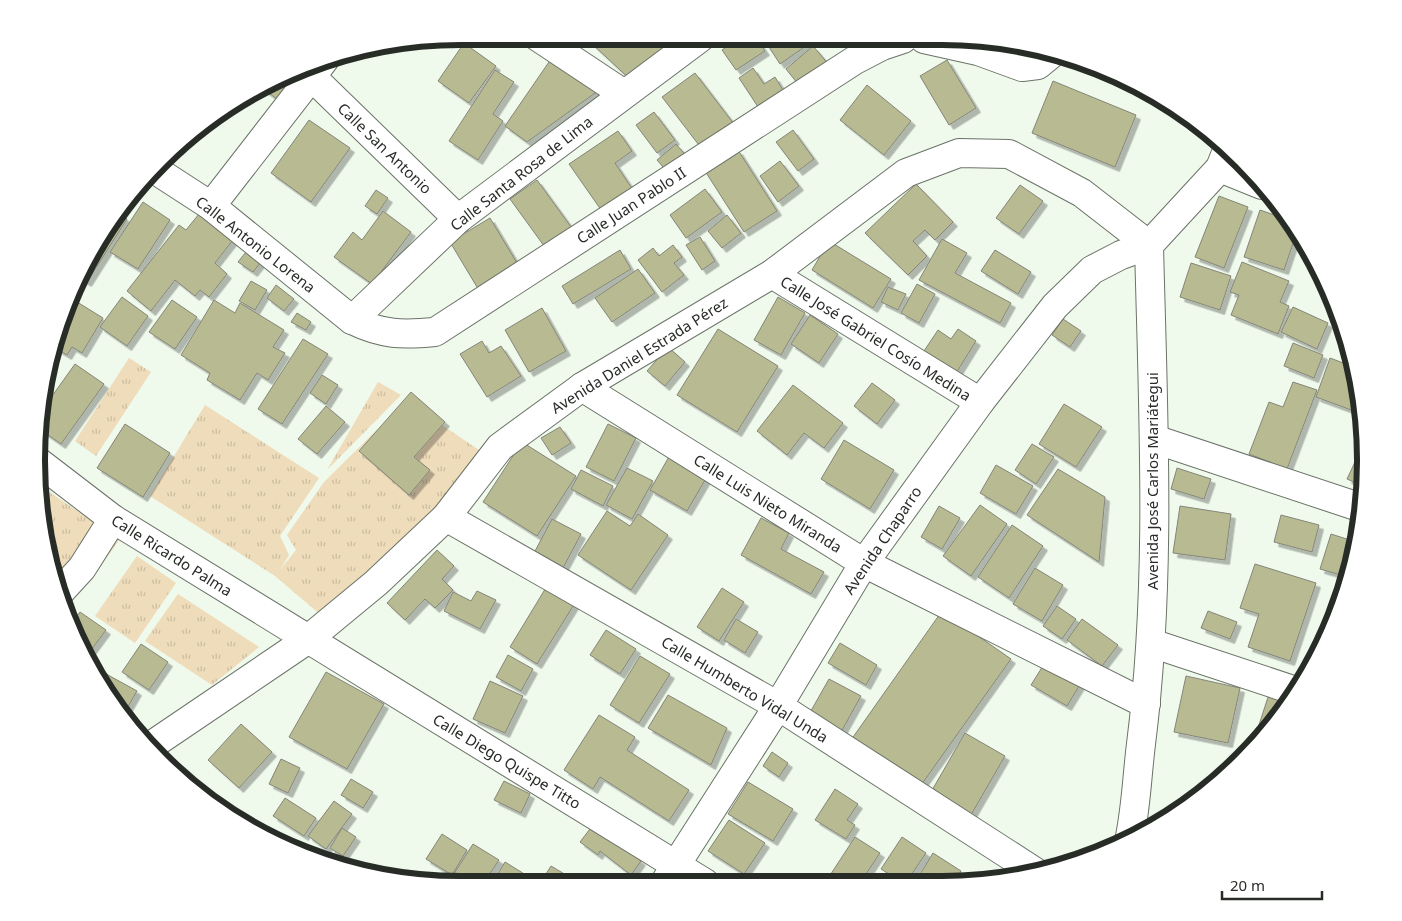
<svg xmlns="http://www.w3.org/2000/svg" width="1402" height="921" viewBox="0 0 1402 921" font-family="'Noto Sans',sans-serif">
<style>
.grass{fill:url(#grass-tufts)}
.building{fill:#b8ba92;stroke:#848578;filter:url(#shadow)}
.lines{fill:none;stroke-linecap:round;stroke-linejoin:round}
.street-casing{stroke:#6b7368;stroke-width:30}
.street{stroke:#fff;stroke-width:28}
.labels{text-anchor:middle;dominant-baseline:central;stroke-width:5;stroke-linejoin:round;paint-order:stroke}
.street-label{font-size:15px;fill:#282c27;stroke:#fff}
.rim{fill:none;stroke:#282c27;stroke-width:6}
</style>
<defs>
<pattern id="grass-tufts" width="24" height="20" patternUnits="userSpaceOnUse" patternTransform="scale(1.25)"><rect width="24" height="20" fill="#eedcba"/><path d="M3 7l-1-3M5 7V3M7 7l1-3M15 17l-1-3M17 17v-4M19 17l1-3" fill="none" stroke="#ccbda0"/></pattern>
<filter id="shadow"><feDropShadow dx="4.5" dy="4.5" stdDeviation="0" flood-color="#0004"/></filter>
</defs>
<rect width="100%" height="100%" fill="#eff9ec"/>
<!-- grass -->
<g class="grass">
<polygon points="129,358 151,372 96,456 75,441"/>
<polygon points="378,382 401,395 327,470"/>
<polygon points="406,401 485,454 403,566 322,616 275,576 150,496 205,405 319,478 280,536 289,555 280,570 296,550 287,535 324,482"/>
<polygon points="43,488 120,539 101,566 59,589 51,570"/>
<polygon points="137,556 176,583 135,643 95,616"/>
<polygon points="178,594 259,647 212,685 145,641"/>
</g>
<!-- building -->
<g class="building">
<polygon points="596,37 678,38 635,84 591,43"/>
<polygon points="739,38 756,38 765,51 736,70 722,50"/>
<polygon points="763,38 816,39 780,64"/>
<polygon points="464,43 496,66 469,103 438,81"/>
<polygon points="813,46 830,66 802,89 786,69"/>
<polygon points="551,59 598,91 527,142 505,126"/>
<polygon points="947,60 976,108 949,125 920,76"/>
<polygon points="753,68 764,84 775,77 789,100 764,116 739,78"/>
<polygon points="303,69 280,101 263,89"/>
<polygon points="495,70 514,82 493,114 503,121 478,160 449,141"/>
<polygon points="695,73 737,128 705,153 662,97"/>
<polygon points="1053,81 1136,115 1115,167 1032,133"/>
<polygon points="867,85 911,121 884,155 840,120"/>
<polygon points="654,112 675,140 657,153 636,125"/>
<polygon points="309,120 350,148 311,202 271,173"/>
<polygon points="793,130 814,159 798,171 776,142"/>
<polygon points="618,131 632,151 615,163 637,196 606,217 569,164"/>
<polygon points="676,144 689,159 670,175 657,160"/>
<polygon points="738,150 777,211 744,232 705,171"/>
<polygon points="780,161 799,186 778,202 760,176"/>
<polygon points="537,180 574,231 547,250 510,199"/>
<polygon points="916,184 953,222 935,240 925,230 913,241 927,256 908,275 865,233"/>
<polygon points="1020,185 1043,201 1019,234 996,218"/>
<polygon points="705,189 722,212 686,238 670,215"/>
<polygon points="376,190 388,198 377,214 365,206"/>
<polygon points="1219,196 1248,207 1224,268 1195,257"/>
<polygon points="143,202 170,220 138,269 110,252"/>
<polygon points="1260,210 1289,220 1297,232 1284,270 1244,257"/>
<polygon points="383,211 411,232 372,284 334,257 353,232 362,240"/>
<polygon points="118,213 127,219 87,282 80,278"/>
<polygon points="199,214 233,240 215,263 227,274 209,297 200,290 195,296 175,280 151,311 127,291 179,225 186,230"/>
<polygon points="727,215 741,233 722,248 708,231"/>
<polygon points="490,218 520,268 480,292 450,242"/>
<polygon points="700,237 715,261 702,270 686,245"/>
<polygon points="942,239 967,253 955,273 1011,303 1000,323 919,280"/>
<polygon points="829,241 891,279 873,308 812,270"/>
<polygon points="673,245 682,257 674,263 684,275 662,292 638,260 653,248 659,256"/>
<polygon points="620,250 631,269 573,304 562,286"/>
<polygon points="995,250 1031,272 1018,294 981,271"/>
<polygon points="246,252 260,263 253,272 238,262"/>
<polygon points="1242,262 1289,281 1280,302 1289,306 1278,334 1231,315 1239,295 1230,292"/>
<polygon points="1191,263 1231,276 1220,310 1180,297"/>
<polygon points="638,269 655,293 612,322 595,298"/>
<polygon points="251,281 267,290 255,310 239,301"/>
<polygon points="917,284 935,294 919,323 901,313"/>
<polygon points="276,285 294,299 284,311 267,298"/>
<polygon points="888,287 906,294 898,310 881,302"/>
<polygon points="69,297 103,318 82,353 72,347 67,355 57,349"/>
<polygon points="122,297 148,316 127,346 100,327"/>
<polygon points="778,297 805,313 781,355 754,340"/>
<polygon points="172,300 197,317 175,349 149,332"/>
<polygon points="214,300 235,313 240,303 284,330 273,347 285,353 268,380 257,373 240,400 207,380 210,373 181,355"/>
<polygon points="1293,307 1328,323 1317,349 1281,332"/>
<polygon points="542,308 566,351 529,372 505,330"/>
<polygon points="297,313 311,322 306,330 291,322"/>
<polygon points="810,315 838,334 819,363 791,344"/>
<polygon points="1063,319 1081,331 1070,347 1052,335"/>
<polygon points="718,329 778,366 737,432 677,395"/>
<polygon points="958,329 976,341 955,375 922,354 938,330 951,339"/>
<polygon points="303,339 328,354 282,424 258,409"/>
<polygon points="482,341 489,353 501,346 521,376 487,397 460,354"/>
<polygon points="1293,343 1323,355 1314,378 1284,366"/>
<polygon points="668,347 685,362 665,386 647,371"/>
<polygon points="1330,358 1354,367 1362,414 1316,397"/>
<polygon points="75,364 104,384 61,444 38,428 42,410"/>
<polygon points="322,375 338,385 326,404 310,393"/>
<polygon points="1293,382 1317,390 1287,469 1249,454 1269,402 1283,407"/>
<polygon points="872,383 895,400 877,424 854,406"/>
<polygon points="793,385 843,423 824,448 804,433 787,455 757,431"/>
<polygon points="411,392 445,422 414,457 430,470 409,495 359,451"/>
<polygon points="1064,404 1102,427 1076,467 1039,444"/>
<polygon points="326,406 345,422 317,454 298,439"/>
<polygon points="125,424 170,453 143,497 97,468"/>
<polygon points="608,424 636,438 614,481 586,467"/>
<polygon points="560,427 571,443 552,455 541,438"/>
<polygon points="844,440 894,470 870,509 821,479"/>
<polygon points="522,442 576,476 537,536 483,502"/>
<polygon points="1032,444 1054,457 1036,484 1015,470"/>
<polygon points="1363,445 1364,446 1363,486 1347,479"/>
<polygon points="674,448 711,470 687,511 650,490"/>
<polygon points="996,465 1033,486 1016,514 980,493"/>
<polygon points="627,468 653,481 632,519 606,505"/>
<polygon points="1177,468 1211,479 1204,499 1171,489"/>
<polygon points="1058,469 1105,497 1099,562 1027,515"/>
<polygon points="581,470 613,486 603,506 571,489"/>
<polygon points="980,505 1007,524 971,576 943,556"/>
<polygon points="939,506 960,518 942,549 921,537"/>
<polygon points="1180,506 1231,514 1225,560 1173,553"/>
<polygon points="607,511 630,526 638,514 668,535 631,590 578,555"/>
<polygon points="1281,515 1319,525 1312,552 1274,542"/>
<polygon points="761,518 789,533 781,549 824,572 811,594 741,555"/>
<polygon points="552,519 581,534 563,568 534,553"/>
<polygon points="1012,525 1043,546 1009,598 978,577"/>
<polygon points="1331,534 1356,542 1348,577 1320,569"/>
<polygon points="437,550 454,566 442,579 453,590 435,608 425,599 405,620 387,603"/>
<polygon points="1255,564 1316,583 1290,661 1248,647 1259,614 1240,608"/>
<polygon points="1035,568 1063,585 1042,621 1013,604"/>
<polygon points="547,586 575,603 537,664 510,647"/>
<polygon points="722,588 744,602 719,641 697,627"/>
<polygon points="477,591 496,600 480,629 444,611 453,592 471,601"/>
<polygon points="1057,606 1076,619 1062,639 1043,626"/>
<polygon points="942,611 1011,659 919,788 851,740"/>
<polygon points="1208,611 1237,622 1230,639 1201,628"/>
<polygon points="80,612 106,630 86,657 72,623"/>
<polygon points="736,619 758,632 745,653 724,640"/>
<polygon points="1082,619 1118,645 1102,666 1067,640"/>
<polygon points="606,630 636,649 620,674 590,655"/>
<polygon points="840,643 877,665 866,685 828,663"/>
<polygon points="141,644 168,662 149,690 122,672"/>
<polygon points="508,655 533,669 521,691 496,677"/>
<polygon points="640,656 670,674 639,723 610,705"/>
<polygon points="1046,661 1081,683 1067,706 1031,685"/>
<polygon points="90,665 137,691 125,712 93,673"/>
<polygon points="326,672 384,704 347,769 289,737"/>
<polygon points="1186,676 1240,688 1228,743 1174,732"/>
<polygon points="829,679 861,696 840,734 808,716"/>
<polygon points="490,681 523,696 505,733 473,719"/>
<polygon points="1272,685 1294,693 1263,736 1256,734"/>
<polygon points="668,695 727,728 711,765 648,728"/>
<polygon points="599,715 635,737 627,750 689,790 669,821 600,777 593,789 564,770"/>
<polygon points="241,724 272,752 239,788 208,760"/>
<polygon points="965,733 1005,756 971,815 931,792"/>
<polygon points="772,752 788,763 779,777 763,766"/>
<polygon points="281,759 300,768 288,793 269,784"/>
<polygon points="351,779 373,792 363,808 341,795"/>
<polygon points="504,781 530,794 521,813 494,800"/>
<polygon points="748,782 793,809 773,841 728,814"/>
<polygon points="835,789 858,804 847,820 855,825 846,839 815,820"/>
<polygon points="285,798 316,818 304,836 273,816"/>
<polygon points="334,801 352,814 326,849 308,836"/>
<polygon points="729,820 765,843 744,874 708,851"/>
<polygon points="593,825 641,861 631,875 600,851 598,855 580,842"/>
<polygon points="342,828 356,837 343,856 330,848"/>
<polygon points="442,834 467,850 452,875 426,859"/>
<polygon points="855,837 880,853 860,883 825,883"/>
<polygon points="902,837 926,853 905,884 881,869"/>
<polygon points="473,844 499,860 485,881 452,881 450,880"/>
<polygon points="933,853 961,871 953,884 914,884"/>
<polygon points="505,862 526,875 522,882 493,882"/>
<polygon points="551,866 578,882 541,882"/>
<polygon points="419,872 437,881 414,881"/>
</g>
<g class="lines">
<defs>
<g id="street">
<polyline points="538,37 624,94"/>
<polyline points="924,39 978,51 1022,67 1038,65 1049,56"/>
<polyline points="312,77 458,219"/>
<polyline points="1220,168 1262,185"/>
<path d="M157 171 211 206 352 320C383 335 402 335 435 332L855 60 882 46 903 39"/>
<polyline points="211,206 325,59"/>
<polyline points="772,274 980,402"/>
<polyline points="352,320 458,219 700,38"/>
<polyline points="582,387 864,563 1146,704"/>
<polyline points="1154,439 1362,508"/>
<polyline points="40,463 113,519 705,883"/>
<polyline points="446,517 778,706 1037,873"/>
<polyline points="60,592 82,568 113,519"/>
<polyline points="1151,643 1296,691"/>
<polyline points="152,745 307,640 376,583 446,517 500,447 582,387 772,274 906,173 959,153 1009,154 1082,193 1149,245"/>
<path d="M1129 841C1136 810 1137 776 1141 744 1162 579 1153 411 1149 245L1220 168 1228 148"/>
<polyline points="665,882 778,706 864,563 980,402 1055,306 1092,270 1121,255 1149,245"/>
</g>
</defs>
<!-- street casing -->
<use href="#street" class="street-casing"/>
<!-- street -->
<use href="#street" class="street"/>
</g>
<g class="labels">
<!-- street labels -->
<g class="street-label">
<text transform="translate(385 148) rotate(44)">Calle San Antonio</text>
<text transform="translate(521 173) rotate(-38)">Calle Santa Rosa de Lima</text>
<text transform="translate(631 205) rotate(-33)">Calle Juan Pablo II</text>
<text transform="translate(256 244) rotate(38)">Calle Antonio Lorena</text>
<text transform="translate(876 338) rotate(32)">Calle José Gabriel Cosío Medina</text>
<text transform="translate(639 355) rotate(-32)">Avenida Daniel Estrada Pérez</text>
<text transform="translate(1152 481) rotate(-90)">Avenida José Carlos Mariátegui</text>
<text transform="translate(768 503) rotate(32)">Calle Luis Nieto Miranda</text>
<text transform="translate(882 540) rotate(-56)">Avenida Chaparro</text>
<text transform="translate(172 555) rotate(32)">Calle Ricardo Palma</text>
<text transform="translate(745 689) rotate(31)">Calle Humberto Vidal Unda</text>
<text transform="translate(507 761) rotate(31)">Calle Diego Quispe Titto</text>
</g>
</g>
<!-- crop -->
<path d="M0 0H1402V921H0ZM460 45H942A415 415 0 0 1 1357 460V461A415 415 0 0 1 942 876H460A415 415 0 0 1 45 461V460A415 415 0 0 1 460 45Z" fill="#fff" fill-rule="evenodd"/>
<path class="rim" d="M460 45H942A415 415 0 0 1 1357 460V461A415 415 0 0 1 942 876H460A415 415 0 0 1 45 461V460A415 415 0 0 1 460 45Z"/>
<!-- scale -->
<path d="M1222 891v8h100v-8" fill="none" stroke="#282c27" stroke-width="2.5"/>
<text x="1230" y="891" font-size="15" fill="#282c27" stroke="#ffffff" stroke-width="4" paint-order="stroke">20 m</text>
</svg>
